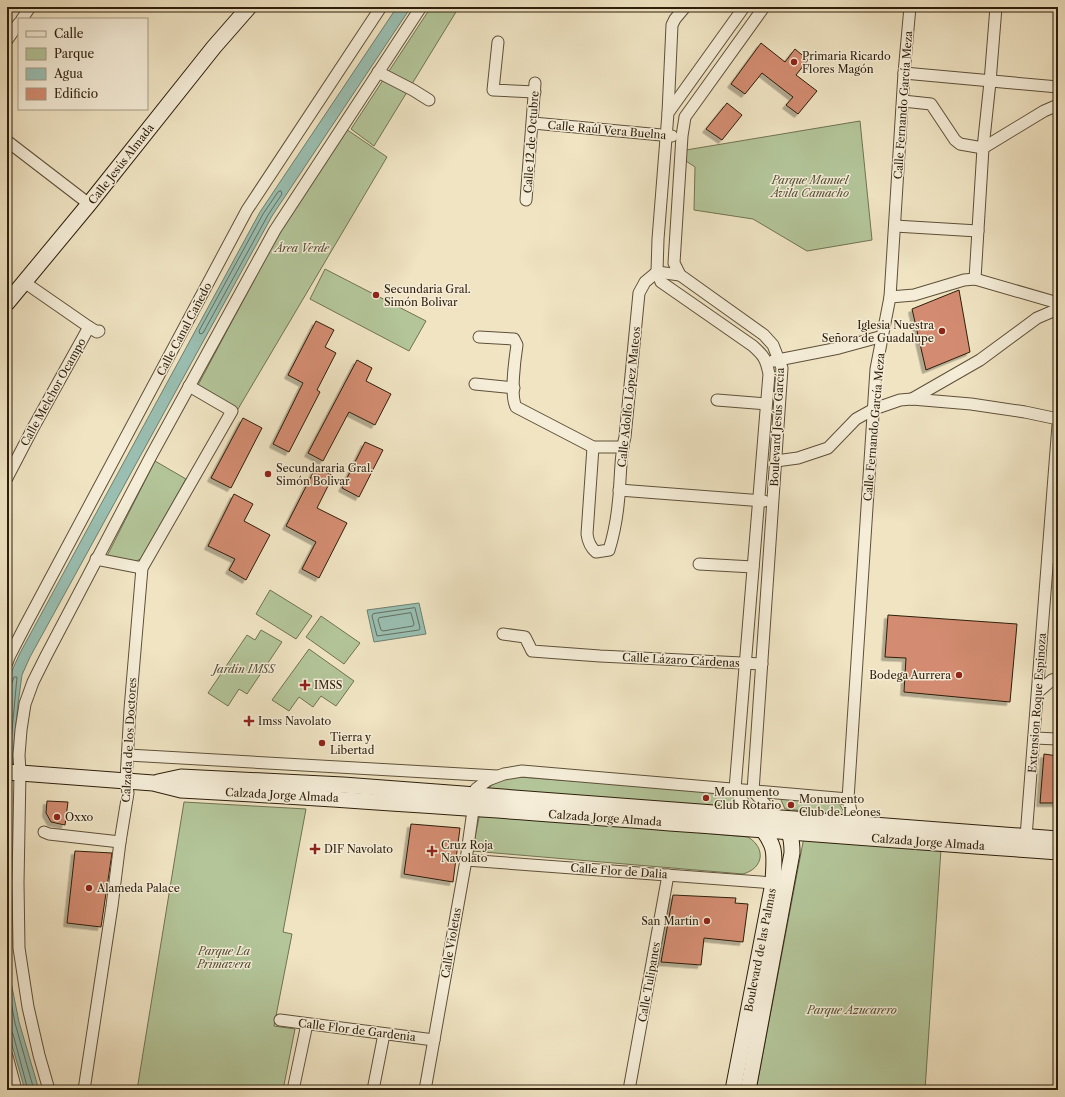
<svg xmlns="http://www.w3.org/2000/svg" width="1065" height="1097" viewBox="0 0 1065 1097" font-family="'Libre Caslon Text',serif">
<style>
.green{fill:#b3c599;stroke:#707252}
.water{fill:#9abfb2;stroke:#6e7f6f}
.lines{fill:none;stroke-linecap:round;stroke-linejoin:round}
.shore{stroke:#646e5e;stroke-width:1}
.building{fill:#d38c71;stroke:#2d1e0b;filter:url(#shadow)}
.street-casing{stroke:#5e5039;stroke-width:13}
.secondary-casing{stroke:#2d1e0b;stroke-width:17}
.street{stroke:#f5edd8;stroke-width:11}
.secondary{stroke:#f5edd8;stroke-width:15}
.poi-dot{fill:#8f2418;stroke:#f5edd8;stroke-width:1.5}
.labels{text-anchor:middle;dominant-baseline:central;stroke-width:3;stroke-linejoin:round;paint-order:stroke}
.poi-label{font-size:11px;fill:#2d1e0b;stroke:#f5edd8;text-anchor:start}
.street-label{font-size:11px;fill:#2d1e0b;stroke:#f5edd8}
.park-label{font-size:11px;font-style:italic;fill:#555036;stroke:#f5edd8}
</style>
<defs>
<filter id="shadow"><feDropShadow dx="-3.5" dy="3.5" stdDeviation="0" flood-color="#0004"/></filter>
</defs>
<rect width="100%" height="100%" fill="#f0e4c3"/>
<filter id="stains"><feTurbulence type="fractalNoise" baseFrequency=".005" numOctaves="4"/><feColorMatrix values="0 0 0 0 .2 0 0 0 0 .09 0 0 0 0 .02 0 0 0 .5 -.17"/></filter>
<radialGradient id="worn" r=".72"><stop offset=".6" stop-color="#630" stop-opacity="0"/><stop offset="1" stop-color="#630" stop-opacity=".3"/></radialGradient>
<!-- green -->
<g class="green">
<polygon points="431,7 459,7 374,146 351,129"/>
<polygon points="860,121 872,240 807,251 753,219 694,210 695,167 686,161 686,150"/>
<polygon points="346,129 387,157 238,409 197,387 279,233"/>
<polygon points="325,269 426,321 409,351 310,299"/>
<polygon points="155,461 186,479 141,559 133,562 107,556"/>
<polygon points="270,590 312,616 296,639 256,614"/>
<polygon points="321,616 360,643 344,664 306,637"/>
<polygon points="261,630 282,642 247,694 239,689 228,706 208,693 247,635 255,640"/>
<polygon points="309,649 354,681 336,706 321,696 313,707 299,697 289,711 272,700"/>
<path d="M520 777 721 792 735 795 741 805 735 808 488 789C497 779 508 778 520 777Z"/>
<polygon points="781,799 838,802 846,815 785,809 781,800"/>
<polygon points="184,802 306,809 283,932 292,934 274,1026 295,1029 283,1090 137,1090"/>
<path d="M480 813 748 837C766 848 764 868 743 874L472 851Z"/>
<polygon points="804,837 941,849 925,1090 756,1090"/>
</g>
<!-- water -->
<g class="water">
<polygon points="397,7 411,7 272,216 30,657 22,675 18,704 13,755 7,873 7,692 10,675 20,653 260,212"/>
<polygon points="419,603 426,634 374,642 367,610"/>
<polygon points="7,898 10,977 19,1022 39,1090 25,1090 7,1028"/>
</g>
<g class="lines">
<!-- shore -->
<g class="shore">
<polygon points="281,191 282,194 268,215 203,333 200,334 199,331 263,214 278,192"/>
<polygon points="415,608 420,628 419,630 377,636 372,616 373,614"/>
<polygon points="411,613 414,624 413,626 383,631 381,630 378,620 379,618"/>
<polyline points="7,686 11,685 14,677 17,677 9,764"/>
<polyline points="7,980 15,1023 34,1090"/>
<polyline points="7,1031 11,1031 13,1034 28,1090"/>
</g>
</g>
<!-- building -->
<g class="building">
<polygon points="761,43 785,62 795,49 808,60 796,75 817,91 798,114 786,105 793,97 762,73 745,94 731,84"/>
<polygon points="727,103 742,115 722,140 706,129"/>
<polygon points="959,290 970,352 926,370 912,309"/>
<polygon points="316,321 334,330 325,347 336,353 317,390 320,392 289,452 273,444 303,383 288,375"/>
<polygon points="357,360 372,368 366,381 391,394 375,425 349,412 323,461 308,453"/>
<polygon points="243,418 262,428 231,488 211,478"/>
<polygon points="365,442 383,450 359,497 342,488"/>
<polygon points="316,467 333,476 317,508 347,523 319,578 302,569 316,542 286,526"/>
<polygon points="234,494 253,504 244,521 270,535 246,580 229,570 235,559 208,546"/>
<polygon points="888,615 1017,624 1010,702 904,692 906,658 885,657"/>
<polygon points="1044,754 1058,756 1058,803 1040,803"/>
<polygon points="47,801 68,802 65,825 51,822 46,813"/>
<polygon points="411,824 460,828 453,882 404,874"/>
<polygon points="75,851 112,853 101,927 67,923"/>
<polygon points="673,895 736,898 735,903 748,904 743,942 704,938 701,965 661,962"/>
</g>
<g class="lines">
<defs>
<g id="street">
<path d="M744 7 668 113 658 239 657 272 661 282 753 346C764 356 766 359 769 374L735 789 751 815"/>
<polyline points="764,7 685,117 682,136 674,263 680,275 764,335 773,345 782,368 753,791 777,817"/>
<polyline points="22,19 30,7"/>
<polyline points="7,40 19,23"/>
<polyline points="498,42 493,90 535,92"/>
<polyline points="378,72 413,90 429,100"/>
<polyline points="904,73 1058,87"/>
<polyline points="903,101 931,104 955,140 960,144 983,148 1044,111 1058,105"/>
<polyline points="668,113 672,25 675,19 685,7"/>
<polyline points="533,123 672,136"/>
<polyline points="7,141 89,204"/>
<polyline points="526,200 535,83"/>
<polyline points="895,226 978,231"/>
<polyline points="975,279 983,148 990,82 996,7"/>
<polyline points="24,282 89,327 97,332 99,331"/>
<polyline points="890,297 914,295 964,280 975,279 1058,303"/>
<path d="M479 337 514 339 517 345C515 358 510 396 516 407L593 447H623"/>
<polyline points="773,361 839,348 883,336"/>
<polyline points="475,384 514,388"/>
<polyline points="912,399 980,360 1037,318 1058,309"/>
<polyline points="717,400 766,404"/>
<path d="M593 447 587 534C588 542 590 547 596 552L609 550C616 528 619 504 620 480 621 465 621 451 625 437L639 293 645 282 657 272 680 275"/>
<polyline points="776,461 798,458 828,448 856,419 874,409 900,400 912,399 971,404 1025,412 1058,419"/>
<polyline points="7,478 33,428 89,327"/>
<polyline points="619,490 764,501"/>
<polyline points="1048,556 1058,557"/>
<polyline points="96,559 142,568"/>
<polyline points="699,564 753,567"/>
<polyline points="503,634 525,637 532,651 600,656 762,664"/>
<polyline points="7,663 9,657 25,626 247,210 381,7"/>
<polyline points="1038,692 1052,680 1058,678"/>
<polyline points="1034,738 1058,739"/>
<polyline points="128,755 497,776"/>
<polyline points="854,823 848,799 876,369 890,297 904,73 910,7"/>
<polyline points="44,832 49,834 120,842"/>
<polyline points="1026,837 1058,425"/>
<polyline points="466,860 773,883"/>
<polyline points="280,1020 434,1040"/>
<polyline points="7,1056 16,1090"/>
<polyline points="49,1090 39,1055 28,1007 19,948 18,883 20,772 19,755 21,730 25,704 33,682 46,656 151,456 275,230 421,7"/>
<polyline points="84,1090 112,906 120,842 128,793 126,780 130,709 142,568 232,411 189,386"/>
<polyline points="293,1090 307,1024"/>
<polyline points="373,1090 384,1034"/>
<polyline points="425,1090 466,860 475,796 476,789 488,780 504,774 522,771 848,799"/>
<polyline points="629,1090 668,875"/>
</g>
<g id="secondary">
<polyline points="7,303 89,204 214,47 249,7"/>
<path d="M7 772 153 783 181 790C474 806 766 831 1058 852"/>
<polyline points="158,782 181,777 343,785 1058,839"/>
<path d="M733 1090 773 883C774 855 778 848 759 825"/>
<path d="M748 1090 792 853C792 841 791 834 784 825"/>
</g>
</defs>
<!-- street casing -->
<use href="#street" class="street-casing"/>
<!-- secondary casing -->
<use href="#secondary" class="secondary-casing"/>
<!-- street -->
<use href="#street" class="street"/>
<!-- secondary -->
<use href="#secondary" class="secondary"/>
</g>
<!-- markers -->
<g class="poi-dot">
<circle cx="794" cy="62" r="4"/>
<circle cx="376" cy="295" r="4"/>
<circle cx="942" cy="331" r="4"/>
<circle cx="268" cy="474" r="4"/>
<circle cx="959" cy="675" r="4"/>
<path d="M303 679h4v4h4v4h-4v4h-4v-4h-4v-4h4z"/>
<path d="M247 715h4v4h4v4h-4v4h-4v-4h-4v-4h4z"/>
<circle cx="322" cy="743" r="4"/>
<circle cx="706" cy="798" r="4"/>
<circle cx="791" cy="805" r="4"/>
<circle cx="57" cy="817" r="4"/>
<path d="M313 843h4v4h4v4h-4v4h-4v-4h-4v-4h4z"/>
<path d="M430 845h4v4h4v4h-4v4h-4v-4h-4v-4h4z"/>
<circle cx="89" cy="888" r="4"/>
<circle cx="707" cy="921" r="4"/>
</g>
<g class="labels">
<!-- poi labels -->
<g class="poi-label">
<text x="802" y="56">Primaria Ricardo<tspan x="802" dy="13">Flores Magón</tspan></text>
<text x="384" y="289">Secundaria Gral.<tspan x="384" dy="13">Simón Bolivar</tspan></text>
<text x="934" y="325" text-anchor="end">Iglesia Nuestra<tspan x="934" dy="13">Señora de Guadalupe</tspan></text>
<text x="276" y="468">Secundararia Gral.<tspan x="276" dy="13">Simón Bolivar</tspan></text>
<text x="951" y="675" text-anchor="end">Bodega Aurrera</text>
<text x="314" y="685">IMSS</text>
<text x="258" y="721">Imss Navolato</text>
<text x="330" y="737">Tierra y<tspan x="330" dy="13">Libertad</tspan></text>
<text x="714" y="792">Monumento<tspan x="714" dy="13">Club Rotario</tspan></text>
<text x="799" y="799">Monumento<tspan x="799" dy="13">Club de Leones</tspan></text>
<text x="65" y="817">Oxxo</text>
<text x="441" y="845">Cruz Roja<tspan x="441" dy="13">Navolato</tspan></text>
<text x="324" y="849">DIF Navolato</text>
<text x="97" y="888">Alameda Palace</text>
<text x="699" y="921" text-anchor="end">San Martín</text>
</g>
<!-- street labels -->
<g class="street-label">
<text transform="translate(903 105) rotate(-86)">Calle Fernando García Meza</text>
<text transform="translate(607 130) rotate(5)">Calle Raúl Vera Buelna</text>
<text transform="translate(531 142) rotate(-86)">Calle 12 de Octubre</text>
<text transform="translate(121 164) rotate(-52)">Calle Jesús Almada</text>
<text transform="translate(184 329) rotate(-62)">Calle Canal Cañedo</text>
<text transform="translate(53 392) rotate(-61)">Calle Melchor Ocampo</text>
<text transform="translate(629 397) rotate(-84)">Calle Adolfo López Mateos</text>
<text transform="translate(777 427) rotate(-87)">Boulevard Jesús García</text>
<text transform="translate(874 427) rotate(-85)">Calle Fernando García Meza</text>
<text transform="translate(681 660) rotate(3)">Calle Lázaro Cárdenas</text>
<text transform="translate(1037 703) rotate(-86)">Extension Roque Espinoza</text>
<text transform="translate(129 740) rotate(-87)">Calzada de los Doctores</text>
<text transform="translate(282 795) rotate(3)">Calzada Jorge Almada</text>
<text transform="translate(605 818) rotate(4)">Calzada Jorge Almada</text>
<text transform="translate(928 842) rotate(4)">Calzada Jorge Almada</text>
<text transform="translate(619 871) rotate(4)">Calle Flor de Dalia</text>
<text transform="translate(451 943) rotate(-80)">Calle Violetas</text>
<text transform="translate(760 950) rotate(-79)">Boulevard de las Palmas</text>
<text transform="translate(649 982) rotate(-80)">Calle Tulipanes</text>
<text transform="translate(357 1030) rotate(7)">Calle Flor de Gardenia</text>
</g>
<!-- park labels -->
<g class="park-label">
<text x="810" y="180">Parque Manuel<tspan x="810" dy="13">Ávila Camacho</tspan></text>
<text x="302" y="248">Área Verde</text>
<text x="244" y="669">Jardín IMSS</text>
<text x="224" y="951">Parque La<tspan x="224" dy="13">Primavera</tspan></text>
<text x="852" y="1010">Parque Azucarero</text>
</g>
</g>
<!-- margin -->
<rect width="1065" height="1097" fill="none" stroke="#f0e4c3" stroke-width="24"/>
<rect x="8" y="8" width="1049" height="1081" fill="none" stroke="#2d1e0b" stroke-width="2"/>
<rect x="12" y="12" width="1041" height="1073" fill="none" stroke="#2d1e0b"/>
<!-- legend -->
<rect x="18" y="18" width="130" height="92" fill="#f5edd8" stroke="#a59a86"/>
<rect x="26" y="31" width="20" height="6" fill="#f5edd8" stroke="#a59a86"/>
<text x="54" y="38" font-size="12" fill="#2d1e0b">Calle</text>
<rect x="26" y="48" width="20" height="12" fill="#b3c599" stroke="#a59a86"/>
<text x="54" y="58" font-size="12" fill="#2d1e0b">Parque</text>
<rect x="26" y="68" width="20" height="12" fill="#9abfb2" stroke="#a59a86"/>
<text x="54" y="78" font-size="12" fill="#2d1e0b">Agua</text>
<rect x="26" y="88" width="20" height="12" fill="#d38c71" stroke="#a59a86"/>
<text x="54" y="98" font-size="12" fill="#2d1e0b">Edificio</text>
<rect width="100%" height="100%" filter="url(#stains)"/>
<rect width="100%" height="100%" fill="url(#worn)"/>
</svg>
